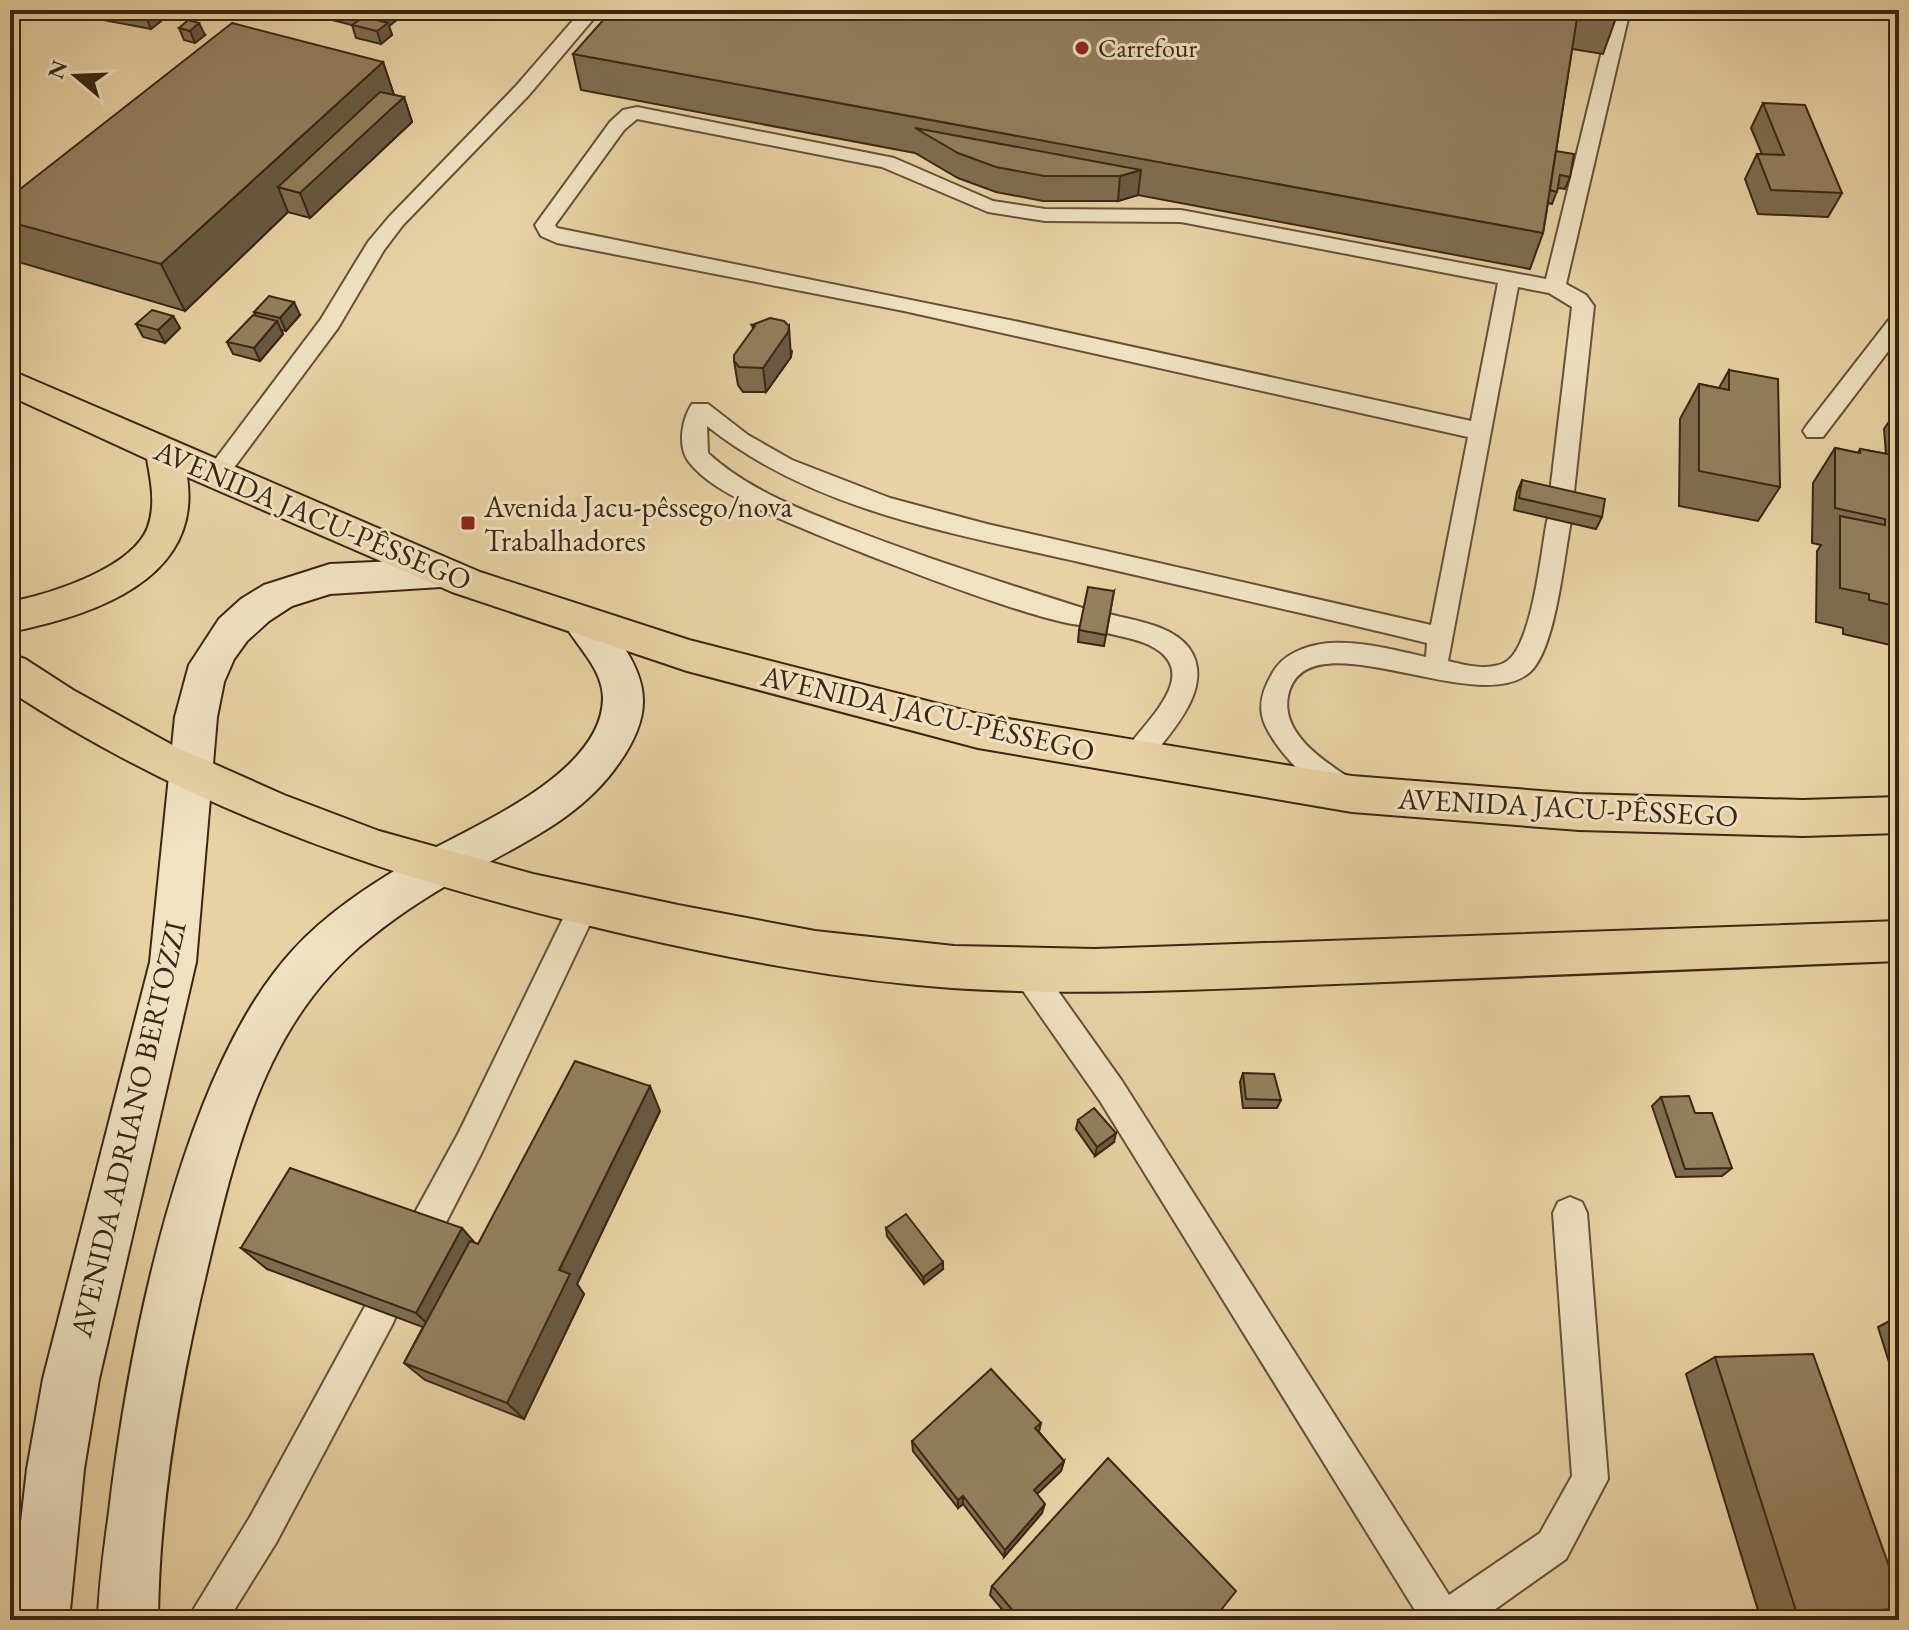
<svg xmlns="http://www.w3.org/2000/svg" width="1909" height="1630" viewBox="0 0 1909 1630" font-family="'EB Garamond',serif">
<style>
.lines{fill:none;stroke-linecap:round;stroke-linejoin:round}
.service-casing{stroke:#655138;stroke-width:4}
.secondary-casing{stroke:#392614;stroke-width:4}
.trunk-casing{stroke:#392614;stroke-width:4}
.service{fill:#f0e2c3;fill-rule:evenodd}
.secondary{fill:#f0e2c3;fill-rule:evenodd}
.trunk{fill:#e8d2a3;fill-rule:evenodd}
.wall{fill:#7f6d51;stroke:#392614;stroke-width:2}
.shaded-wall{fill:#685942;stroke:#392614;stroke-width:2}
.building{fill:#947f5e;stroke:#392614;stroke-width:2}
.poi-dot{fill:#8f2418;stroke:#f0e2c3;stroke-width:3}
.labels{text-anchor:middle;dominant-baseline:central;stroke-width:6;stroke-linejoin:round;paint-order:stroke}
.far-poi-label{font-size:26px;fill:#392614;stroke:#f0e2c3;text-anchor:start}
.poi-label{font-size:30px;fill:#392614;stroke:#f0e2c3;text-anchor:start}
.street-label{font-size:30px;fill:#392614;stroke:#f0e2c3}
</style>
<rect width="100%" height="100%" fill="#e8d2a3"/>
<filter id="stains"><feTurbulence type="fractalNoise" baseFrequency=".0025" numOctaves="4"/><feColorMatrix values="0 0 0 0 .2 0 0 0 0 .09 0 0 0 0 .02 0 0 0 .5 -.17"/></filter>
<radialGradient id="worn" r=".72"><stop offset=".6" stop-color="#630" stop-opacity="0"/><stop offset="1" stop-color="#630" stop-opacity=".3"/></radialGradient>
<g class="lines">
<defs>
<g id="service">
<polygon points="582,10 601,10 529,95 403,225 384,250 338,328 224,481 216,483 208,481 204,475 208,469 321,319 368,242 389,217 515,87"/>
<path d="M1612 10H1630L1566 284 1586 295 1594 306 1573 501 1569 507 1561 510 1553 507 1549 501 1572 307 1549 293 1518 287 1448 661C1465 665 1486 671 1504 663 1532 650 1541 551 1547 521L1550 515 1559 512 1568 515 1571 521C1564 556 1556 649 1530 672 1476 720 1305 613 1288 696 1280 738 1333 766 1361 786L1365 794 1361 802C1331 812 1267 745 1262 715 1259 700 1265 686 1272 674 1282 654 1307 645 1329 643 1361 641 1395 650 1426 657L1427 643C1312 615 1195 589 1079 562 951 533 812 510 707 426L708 453C747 489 799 509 848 528 928 559 1010 585 1092 611L1096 618 1092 625C1060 635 790 526 748 504 727 493 704 481 689 462 677 446 682 419 692 404H708L748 435 792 460 890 498 987 524 1431 625 1468 437 904 311 557 243 541 236 535 225 610 122 623 110 637 107 894 158 993 201 1045 209 1181 210 1546 279ZM637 119 882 167 988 212 1045 221 1181 222 1498 283 1471 421 1019 322 557 228 555 225 624 130Z"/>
<polygon points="1899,315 1899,337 1823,437 1807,437 1803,431 1807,425 1891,317"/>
<path d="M1109 614C1135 621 1172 625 1189 648 1213 682 1180 722 1159 748 1154 754 1149 763 1142 767 1136 771 1131 769 1124 767L1120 759C1137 727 1209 674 1149 645 1134 638 1116 636 1100 631L1096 624 1100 617Z"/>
<polygon points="584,892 594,896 599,905 481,1154 436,1242 424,1246 412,1242 407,1230 412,1218 459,1132 574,896"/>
<polygon points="1025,956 1036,960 1122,1081 1449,1595 1540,1533 1572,1476 1553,1213 1558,1202 1570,1197 1582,1202 1587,1213 1608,1479 1566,1559 1480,1620 1421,1620 1100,1101 1014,978 1010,969 1014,960"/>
<polygon points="381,1294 393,1299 398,1311 393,1323 276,1543 228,1620 187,1620 250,1517 369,1299"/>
</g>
<g id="secondary">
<polygon points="441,559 455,563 461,573 455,583 441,587 330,594 292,606 269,621 247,641 234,659 224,682 217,717 196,962 99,1379 84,1469 69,1620 10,1620 27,1469 43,1379 150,962 175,717 189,665 219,619 241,599 264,585 330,564"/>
<path d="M584 608C601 613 608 625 619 640 651 685 651 717 619 763 584 814 531 839 478 868 440 888 403 911 370 938 328 971 295 1015 272 1063 242 1125 225 1194 209 1262 181 1378 159 1500 158 1620H98C99 1584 104 1548 109 1512 128 1349 181 1072 293 950 326 914 367 887 409 862 465 829 604 776 603 697 602 668 577 647 564 623L570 612Z"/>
</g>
<g id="trunk">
<path d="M10 370 480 572 689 640 978 714 1352 776 1579 794 1803 800 1899 797V833L1803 836 1579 830 1352 812 978 748 687 671 452 592 187 477C203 580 91 616 10 632V602C50 594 132 569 148 527 156 504 151 481 147 459L10 396Z"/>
<path d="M10 654 25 659 73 690 176 747 284 795 379 831 533 874 678 905 815 931 954 946 1095 949 1899 921V961C1720 968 1541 975 1362 983 1226 988 1088 997 952 988 841 980 732 959 624 934 407 884 197 815 10 691Z"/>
</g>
</defs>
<!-- service casing -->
<use href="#service" class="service-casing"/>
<!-- secondary casing -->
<use href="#secondary" class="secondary-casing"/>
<!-- trunk casing -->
<use href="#trunk" class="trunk-casing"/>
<!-- service -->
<use href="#service" class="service"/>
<!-- secondary -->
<use href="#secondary" class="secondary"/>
<!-- trunk -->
<use href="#trunk" class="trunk"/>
</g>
<!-- wall -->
<g class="wall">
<polygon points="50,10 175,10 151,29"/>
<polygon points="318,10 403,10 404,14 389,26 392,35 381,44 356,38 352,25 320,17"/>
<polygon points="1617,10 1616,18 1603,54 1572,49 1556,151 1570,177 1565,189 1558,188 1552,204 1548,203 1543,233 1530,269 1138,195 1118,201 1043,201 996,192 958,178 915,153 581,90 573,54"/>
<polygon points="179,28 205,35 195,43 184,40"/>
<polygon points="383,62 394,95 404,97 412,122 310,218 288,212 185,311 15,261 10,253 10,197"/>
<polygon points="1763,103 1842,193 1828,217 1758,214 1745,179 1757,154 1762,154 1751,128"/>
<polygon points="254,312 300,315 286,331 281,330 283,334 260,361 233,354 227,342 256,316"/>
<polygon points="173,316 180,328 165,343 143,337 136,324"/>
<polygon points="752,325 792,351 791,357 766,392 743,392 738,385 734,361 753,329"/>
<polygon points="1729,370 1780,487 1758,521 1679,506 1680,419 1699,384 1719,388"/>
<polygon points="1899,407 1899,647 1843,634 1843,628 1816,622 1817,551 1821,545 1812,543 1813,483 1835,448 1858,453 1860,449 1886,454 1884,429"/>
<polygon points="1522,480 1602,517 1596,529 1514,510 1517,492"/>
<polygon points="1114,591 1104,646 1078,642 1079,630"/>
<polygon points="1243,1073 1281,1100 1277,1108 1243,1108 1240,1082"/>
<polygon points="1661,1097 1695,1113 1732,1168 1722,1176 1676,1177 1652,1106"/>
<polygon points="660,1111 577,1284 584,1294 524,1419 425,1380 404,1363 423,1327 267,1269 241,1248 474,1243 478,1244"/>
<polygon points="1078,1120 1114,1142 1095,1156 1076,1129"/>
<polygon points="886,1228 943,1269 924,1284 887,1236"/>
<polygon points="1899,1316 1899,1394 1878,1327"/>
<polygon points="1715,1357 1899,1594 1899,1610 1891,1611 1895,1620 1761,1620 1686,1374"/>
<polygon points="1041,1423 1039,1432 1064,1461 1061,1471 1037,1494 1042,1513 1004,1557 963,1504 958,1508 913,1451 912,1441"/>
<polygon points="992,1586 1213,1620 1011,1620 990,1595"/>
</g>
<!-- shaded-wall -->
<g class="shaded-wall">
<polygon points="143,10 175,10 151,29"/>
<polygon points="363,10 403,10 404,14 389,26 392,35 381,44 377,31 369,29"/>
<polygon points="199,23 205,35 195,43 190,31"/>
<polygon points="383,62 397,104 404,97 412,122 310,218 300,193 278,187 288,212 185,311 161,264"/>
<polygon points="1141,170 1138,195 1118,201 1120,176"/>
<polygon points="294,302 300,315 286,331 280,318"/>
<polygon points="173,316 180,328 165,343 158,330"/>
<polygon points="277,321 283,334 260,361 254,348"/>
<polygon points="789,326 791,357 766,392 763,368"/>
<polygon points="650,1086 660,1111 577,1284 584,1294 524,1419 507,1403 559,1270"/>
<polygon points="1116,1133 1114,1142 1095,1156 1097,1147"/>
<polygon points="462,1228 480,1249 436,1332 416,1313"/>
<polygon points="943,1262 943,1269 924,1284 923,1277"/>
<polygon points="1064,1461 1061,1471 1032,1499 1034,1490"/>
<polygon points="963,1496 963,1504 958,1508 958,1500"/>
<polygon points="1045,1504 1042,1513 1004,1557 1005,1550"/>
</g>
<!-- building -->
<g class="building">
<polygon points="374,10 390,10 377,20 388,23 377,31 352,25"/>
<polygon points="612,10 1617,10 1616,18 1578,12 1543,233 573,54"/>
<polygon points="188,20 199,23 190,31 179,28"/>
<polygon points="232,23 383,62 161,264 10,222 10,197"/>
<polygon points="380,92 404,97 300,193 278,187"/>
<polygon points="1763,103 1805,105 1842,193 1771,190 1757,154 1784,155"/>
<polygon points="915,128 1141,170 1120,176 1044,176 996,167 958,153"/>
<polygon points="1556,151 1574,154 1570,177 1560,175 1557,192 1550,190"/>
<polygon points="269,296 294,302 280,318 254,312"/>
<polygon points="152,310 173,316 158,330 136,324"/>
<polygon points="253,315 277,321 254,348 227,342"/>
<polygon points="770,318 784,321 789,326 788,332 763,368 739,367 734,361 734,355 755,326 752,325"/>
<polygon points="1729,370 1778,379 1780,487 1699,471 1699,384 1729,390"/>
<polygon points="1835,448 1860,453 1860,449 1899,456 1899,607 1869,600 1869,594 1840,588 1840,516 1885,525 1885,519 1835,508"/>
<polygon points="1522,480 1605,499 1602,517 1519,498"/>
<polygon points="1088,587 1114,591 1106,635 1079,630"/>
<polygon points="575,1061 650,1086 559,1270 570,1274 507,1403 404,1363 470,1241 478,1244"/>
<polygon points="1243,1073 1274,1074 1281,1100 1246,1099"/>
<polygon points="1689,1096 1695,1113 1712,1113 1732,1168 1685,1169 1661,1097"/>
<polygon points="1094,1108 1116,1133 1097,1147 1078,1120"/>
<polygon points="290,1168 462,1228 416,1313 241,1248"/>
<polygon points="906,1214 943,1262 923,1277 886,1228"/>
<polygon points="1813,1354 1899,1594 1899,1609 1797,1614 1715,1357"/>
<polygon points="991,1369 1041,1423 1035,1428 1064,1461 1034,1490 1045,1504 1005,1550 963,1496 958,1500 912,1441"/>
<polygon points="1108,1458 1236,1591 1213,1620 1021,1620 992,1586"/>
<polygon points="1891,1611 1895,1620 1777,1620 1776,1618"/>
</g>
<!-- markers -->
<g class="poi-dot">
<circle cx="1082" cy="48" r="8"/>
<rect x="460" y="515" width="16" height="16" rx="4"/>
</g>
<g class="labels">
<!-- far-poi labels -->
<g class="far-poi-label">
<text x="1098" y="48">Carrefour</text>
</g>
<!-- poi labels -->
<g class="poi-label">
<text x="484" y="506">Avenida Jacu-pêssego/nova<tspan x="484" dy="34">Trabalhadores</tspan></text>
</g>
<!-- street labels -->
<g class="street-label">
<text transform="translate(313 515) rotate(23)">AVENIDA JACU-PÊSSEGO</text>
<text transform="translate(928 713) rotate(13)">AVENIDA JACU-PÊSSEGO</text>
<text transform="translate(1568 807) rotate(3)">AVENIDA JACU-PÊSSEGO</text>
<text transform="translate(128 1129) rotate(-77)">AVENIDA ADRIANO BERTOZZI</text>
</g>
</g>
<!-- margin -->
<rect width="1909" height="1630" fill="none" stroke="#e8d2a3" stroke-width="40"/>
<rect x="12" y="12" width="1885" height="1606" fill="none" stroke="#392614" stroke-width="4"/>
<rect x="20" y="20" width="1869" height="1590" fill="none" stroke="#392614" stroke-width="2"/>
<!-- north arrow -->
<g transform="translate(76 76) rotate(289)" stroke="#f0e2c3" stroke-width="6" paint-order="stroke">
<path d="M0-6L14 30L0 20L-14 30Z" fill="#392614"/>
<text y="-12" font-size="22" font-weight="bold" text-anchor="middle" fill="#392614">N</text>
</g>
<rect width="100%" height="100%" filter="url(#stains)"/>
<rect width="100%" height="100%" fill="url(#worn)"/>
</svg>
